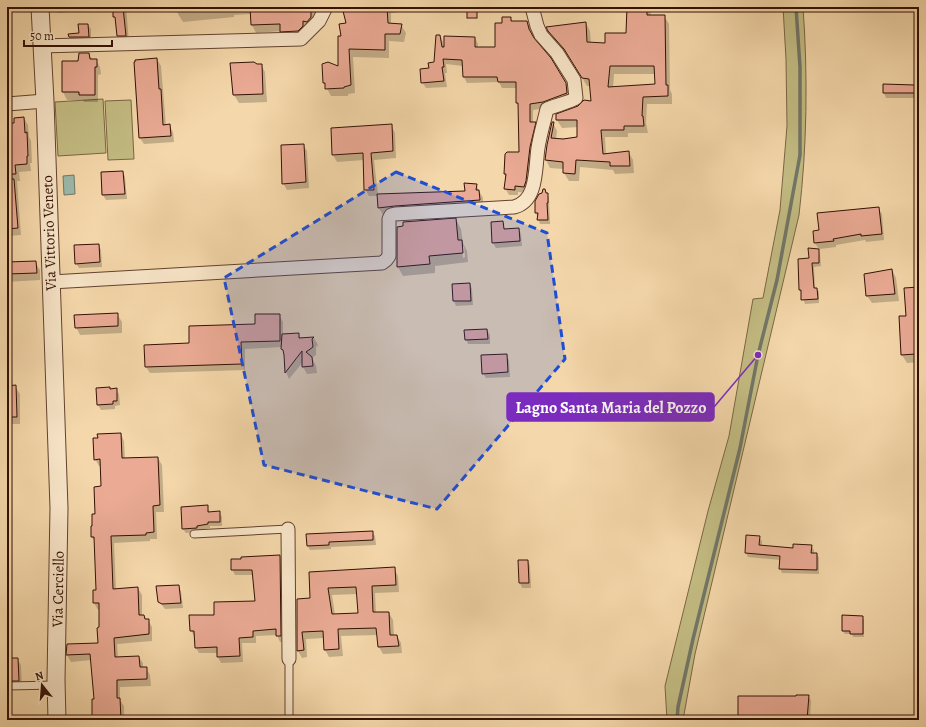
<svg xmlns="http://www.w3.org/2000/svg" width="926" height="727" viewBox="0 0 926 727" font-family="Alegreya,serif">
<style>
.grass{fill:#c3bc83;stroke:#7b6644}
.water{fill:#9cb9ab;stroke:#727668}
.shadow{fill:#0003;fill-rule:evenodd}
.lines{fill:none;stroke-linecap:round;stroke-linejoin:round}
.stream{stroke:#727668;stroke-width:3.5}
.building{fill:#eaaa94;stroke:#331104;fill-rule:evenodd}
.service-casing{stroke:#63422e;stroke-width:9}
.minor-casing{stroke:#63422e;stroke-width:15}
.tertiary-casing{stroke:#63422e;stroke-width:19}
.service{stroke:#f8e5c8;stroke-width:7}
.minor{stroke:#f8e5c8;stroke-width:13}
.tertiary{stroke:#f8e5c8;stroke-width:17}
.marked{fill:#1d4ed8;fill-opacity:0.2;stroke:#1d4ed8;stroke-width:3;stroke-dasharray:8 5;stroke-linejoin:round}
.labels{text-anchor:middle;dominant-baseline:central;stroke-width:3;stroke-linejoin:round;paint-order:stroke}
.street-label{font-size:15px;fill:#331104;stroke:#f8e5c8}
.leader{fill:none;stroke:#7b2cbf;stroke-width:1.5}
.callout-dot{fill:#7b2cbf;stroke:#f8e5c8;stroke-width:1.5}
.callout{fill:#7b2cbf;stroke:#7b2cbf;stroke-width:1.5}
.callout-label{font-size:16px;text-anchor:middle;font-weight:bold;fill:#fff}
</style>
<rect width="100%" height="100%" fill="#f4d7aa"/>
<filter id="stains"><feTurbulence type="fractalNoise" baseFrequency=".005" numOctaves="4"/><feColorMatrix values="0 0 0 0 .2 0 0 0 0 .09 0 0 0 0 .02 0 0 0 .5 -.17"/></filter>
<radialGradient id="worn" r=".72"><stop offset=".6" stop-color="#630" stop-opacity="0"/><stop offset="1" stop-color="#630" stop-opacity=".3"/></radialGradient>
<!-- grass -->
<g class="grass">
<path d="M783 7H803C808 76 807 147 799 215L695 654 683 720H667L665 686 708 511 729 436 753 299 763 298 780 210 787 126 786 59Z"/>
<polygon points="103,99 106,153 58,156 55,102"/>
<polygon points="131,100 134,159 108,160 105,101"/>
</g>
<!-- water -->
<polygon class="water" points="74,175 75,194 64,195 63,176"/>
<!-- shadow -->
<g class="shadow">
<polygon points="55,7 126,7 129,42 122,42 118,36 114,9 68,11 68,12 58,13"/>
<polygon points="177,7 332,7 307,34 286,39 282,31 256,33 252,25 251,14 234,15 234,17 183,22 178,14"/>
<polygon points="343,7 412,7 412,10 391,13 391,24 401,25 406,33 404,42 389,41 389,58 353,57 355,93 348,94 348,96 331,96 324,83 339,67 342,37 347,24"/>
<polygon points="422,7 471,7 471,8 451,10 433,10"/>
<path d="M628 7H650L651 16H664L669 24 670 90 672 94V104H647L646 123 648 133H628V137H605L606 154 629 153 633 160 634 173 615 174 613 170 580 167 579 181H569L564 173V169L550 168 546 160 553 123 557 131 556 139 578 138V127L562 128 557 120 592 102 591 86H587L570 57 554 39 549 30 586 23 590 31 591 43 606 44 627 34ZM614 74H655L656 85 613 88Z"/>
<polygon points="510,18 513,22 527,22 530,28 532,36 569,90 570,100 547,108 533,110 533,123 535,123 538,129 527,193 518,192 518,195 509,195 505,188 506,154 520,153 519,107 517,103 517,88 502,88 499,82 467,83 464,77 463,66 446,64 447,73 445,73 447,87 426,88 422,82 430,69 435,63 440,36 443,42 444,47 475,38 478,44 478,48 496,48 503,24"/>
<polygon points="88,25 91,29 91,41 72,42 70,37 80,34"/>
<polygon points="89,54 92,60 96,60 100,67 101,74 98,75 98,102 84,102 83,100 67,100 63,92 63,62 79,62"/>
<polygon points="157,59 161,66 166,126 169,125 173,132 174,142 144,144 140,138"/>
<polygon points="231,64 261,65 265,72 267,102 239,103 234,95"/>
<polygon points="915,86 917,91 917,98 886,98 884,93"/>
<polygon points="24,118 28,125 29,137 31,141 32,163 30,163 31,171 19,172 20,181 17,181 21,235 8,236 7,125 15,124"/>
<polygon points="391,125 395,133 396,158 374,160 378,195 466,192 476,185 483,198 483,207 399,213 383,215 379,208 378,196 369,196 365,189 364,160 337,162 333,155"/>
<polygon points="303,145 307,151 309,188 287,190 283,183"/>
<polygon points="123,172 125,177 127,199 106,200 103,195 102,173"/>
<polygon points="545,190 549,198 550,224 540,224 536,213"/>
<polygon points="878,208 882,214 884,240 866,242 865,240 836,245 836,247 819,249 815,243 814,232 820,231"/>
<path d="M456 219 461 229 463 243 467 251 468 262 435 266V273L403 276 398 267ZM462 245 464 247 465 257 463 258Z"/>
<polygon points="502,222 505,230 519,229 521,234 522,246 496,248 493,243 492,223"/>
<polygon points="99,245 101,250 102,267 79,268 76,263"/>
<polygon points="818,250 820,254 821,266 814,267 815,289 817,289 819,292 819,303 805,304 800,290 810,259"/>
<polygon points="35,262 40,270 40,280 7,282 7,263"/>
<polygon points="892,270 896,278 899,301 872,303 867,296"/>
<polygon points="470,284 472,289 473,305 456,306 454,301"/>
<polygon points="919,288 919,362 907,363 902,355 907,317"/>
<polygon points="117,314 122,322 122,333 80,335 76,327"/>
<polygon points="279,315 283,322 283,335 298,334 301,339 314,338 318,345 316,347 316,355 312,358 316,366 317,373 307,374 303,367 303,362 289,379 286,372 285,355 282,347 245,349 245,370 150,373 146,367 190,344 256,325"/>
<polygon points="487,330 490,335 490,344 468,344 466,339"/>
<polygon points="506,355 509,360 510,377 486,378 483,373"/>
<polygon points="15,386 20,394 20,424 7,424 7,387"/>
<polygon points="109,388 111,390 116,390 119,394 120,405 115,406 115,409 101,410 98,405 97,389"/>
<polygon points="121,434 124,441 125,459 158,458 162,465 164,512 156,512 157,539 150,539 150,541 114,543 116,590 138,588 142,595 142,616 144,616 146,620 148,620 152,627 152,641 117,644 118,658 139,657 143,663 143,668 146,668 150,675 151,686 120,687 120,700 124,706 124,720 93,720 95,700 92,660 71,662 67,655 99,643 100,609 98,610 94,603 97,590 95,542 92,537 102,487 101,466 99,466 95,459"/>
<polygon points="7,494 8,496 8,520 7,520"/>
<polygon points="207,506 210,513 219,512 222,517 222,526 210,526 210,528 199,530 199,532 186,533 183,529"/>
<polygon points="372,532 375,536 376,545 331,547 331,549 310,550 308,546"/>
<polygon points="759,537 762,541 762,546 794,549 811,546 814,550 814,554 817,554 819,558 819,574 782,573 780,568 780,560 748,557 746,553"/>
<polygon points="280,556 283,562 283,642 280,642 277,635 256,636 256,643 242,643 243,662 221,663 218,657 218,653 199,653 196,648 195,636 194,636 191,630 215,616 256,602 254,575 235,575 232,569"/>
<polygon points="519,561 528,561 530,566 531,588 522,588 520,583"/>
<path d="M394 568 398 576 399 592 375 593 376 613H389L393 620 394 636H397L401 643 402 653 383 654 379 647 377 635 341 636 343 656 329 657 325 650 324 638 306 639 307 657 302 658 298 651V600L311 599 310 573ZM357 594 359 614 335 615 332 595Z"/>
<polygon points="178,586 181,591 183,608 165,609 159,601"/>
<polygon points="862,617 864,620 864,637 853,637 852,634 845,634 843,631"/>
<polygon points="7,659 17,659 21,665 22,687 7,683"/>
<polygon points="808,696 811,700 810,720 739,719 739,697"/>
</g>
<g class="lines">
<!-- stream -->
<polyline class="stream" points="677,720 678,707 693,639 740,448 758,355 777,280 800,155 800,67 796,7"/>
</g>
<!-- building -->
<g class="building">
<polygon points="113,7 123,7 126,36 117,36 115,17 113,17"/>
<polygon points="250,7 311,7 311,17 307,22 303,21 303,26 298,31 280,32 280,24 251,25"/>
<polygon points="342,7 387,7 388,23 402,24 400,34 385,34 385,50 349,49 351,85 344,87 344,88 325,89 325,83 323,83 322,64 328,62 338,66 338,36 341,36 339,24 346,23"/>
<path d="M627 7H647V15H665L666 85H668V96L643 97 642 116H643L644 126H624V130H601L603 154 629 151 630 166H610V162L576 160 575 174 563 173V162L545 160 547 145 552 122H554L551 138 563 139 577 137V120H556V114L578 106 584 100 591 101 589 79 582 78 564 49 548 31 546 27 586 22 587 42 605 43V33H626ZM610 66H654L655 84 608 87Z"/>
<rect x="467" y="9" width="10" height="9"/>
<polygon points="502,17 511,17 511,21 527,21 529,29 534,38 551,58 566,83 567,93 543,102 530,104 530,122 536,122 530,147 526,181 524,187 515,186 515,190 504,189 506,174 504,174 505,154 507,152 519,152 518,103 516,103 516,82 498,82 497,77 463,77 462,60 443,59 444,67 442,67 444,81 421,83 420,69 429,68 428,63 434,62 436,35 440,35 442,47 444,47 444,36 475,37 475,47 495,47 495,23 502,23"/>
<polygon points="78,24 88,24 89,37 69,37 68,34 79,33"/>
<polygon points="79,53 89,53 90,59 97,59 97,67 95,67 95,95 79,95 79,92 62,92 62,61 78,61"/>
<polygon points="157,58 159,89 161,89 163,125 170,124 171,136 139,138 134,62 135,62 135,60"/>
<polygon points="254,62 257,64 262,64 263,94 233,95 230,63"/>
<polygon points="883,84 915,85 915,93 883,93"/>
<polygon points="24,117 25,133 27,132 28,156 27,156 27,164 15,165 16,174 7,174 7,123 14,123 14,118"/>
<polygon points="392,124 393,151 371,153 374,190 364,190 363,153 332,155 331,128"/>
<polygon points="304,144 306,182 282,184 281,145"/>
<polygon points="123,171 125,194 102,195 101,172"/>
<polygon points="7,179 14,179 18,228 7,229"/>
<polygon points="464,183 477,184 476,190 479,190 480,200 395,206 378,208 377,194 465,191"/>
<polygon points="543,189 545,189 546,193 548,193 548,203 547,203 548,220 537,220 538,213 535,213 535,201 539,194 542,193"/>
<polygon points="879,207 882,234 861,236 861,234 833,239 834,241 814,243 813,231 819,230 817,213"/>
<polygon points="456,218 458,240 462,240 463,253 429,256 430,264 397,267 397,227 403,226 403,222"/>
<polygon points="503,221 504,229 519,228 520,241 492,243 491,222"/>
<polygon points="99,244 100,262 75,264 74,245"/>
<polygon points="808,248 819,249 819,263 812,263 814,288 817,288 818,299 801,300 801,290 799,290 798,259 809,258"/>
<polygon points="36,261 37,273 7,274 7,262"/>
<polygon points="892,269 895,294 866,296 864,274"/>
<polygon points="470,283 471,301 453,301 452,284"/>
<polygon points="919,287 919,338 915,338 916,354 901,355 899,316 906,316 904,288"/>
<polygon points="118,313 118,326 75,328 74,315"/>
<polygon points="255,314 280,314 280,341 241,342 242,364 145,367 144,345 189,343 189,326 255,324"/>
<polygon points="487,329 488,339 465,340 464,330"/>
<polygon points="299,333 299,338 314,337 312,339 313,347 306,352 312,357 313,366 302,367 302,351 285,373 284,355 283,350 281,349 282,334"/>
<polygon points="507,354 508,372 482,374 481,355"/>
<polygon points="16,385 17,417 7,417 7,386"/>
<polygon points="110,387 110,389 117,388 117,401 113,401 113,404 97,405 96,388"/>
<polygon points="121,433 122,458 158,457 160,505 153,506 154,532 146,533 146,535 111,536 113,589 138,587 139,615 144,615 145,619 149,619 149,634 114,638 115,657 139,656 140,667 147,667 147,679 117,680 117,698 120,698 121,720 92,720 92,699 94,699 90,654 66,655 67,644 98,643 97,628 99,627 99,603 93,603 93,590 96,590 94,537 91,537 91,526 92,526 92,514 95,514 94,487 101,486 100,459 94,460 93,438 98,438 97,434"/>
<polygon points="208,505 208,512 220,511 220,522 208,522 208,524 197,526 197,528 182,529 181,507"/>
<polygon points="373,531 373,540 329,542 329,545 307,546 306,534"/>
<polygon points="746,535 760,536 759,545 793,548 793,544 812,545 811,553 817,553 817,570 779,569 780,556 745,553"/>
<polygon points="280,555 281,636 276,636 276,629 253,631 253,637 239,638 240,656 217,657 217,647 195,648 194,631 190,631 189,615 214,615 214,602 255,601 252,570 231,570 231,559 241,559 241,557"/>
<polygon points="518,560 528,560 529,583 519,583"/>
<path d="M395 567 396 585 372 586 373 612H389L390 635H397L399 646 378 647 376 628 338 629 339 649 324 650 323 631 302 632 304 650 297 651V599L310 598 309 572ZM356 587 358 613 332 614 328 588Z"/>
<polygon points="179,585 181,603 162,604 158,602 156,586"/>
<polygon points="842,615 863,616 863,634 850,634 850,631 842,631"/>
<polygon points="7,658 18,658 19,681 7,681"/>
<polygon points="796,695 809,695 807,720 738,719 738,696 796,696"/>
</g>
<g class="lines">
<defs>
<g id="service">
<polyline points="194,534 288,529"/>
<polyline points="7,686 56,685"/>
<polyline points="289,720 289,659"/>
</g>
<g id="minor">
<polyline points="41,46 301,39 319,21 326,7"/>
<polyline points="7,104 45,101"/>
<path d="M51 282 382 263 386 260 389 256V219L391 215 395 214 514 207C538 201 535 168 538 148 540 135 544 122 547 109 554 106 573 101 576 98L574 80 557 53 541 35 537 26 532 7"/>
<polyline points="288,529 289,659"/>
</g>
<polyline id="tertiary" points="40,7 45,101 59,508 56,680 57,720"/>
</defs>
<!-- service casing -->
<use href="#service" class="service-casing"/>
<!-- minor casing -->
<use href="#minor" class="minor-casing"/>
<!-- tertiary casing -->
<use href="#tertiary" class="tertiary-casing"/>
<!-- service -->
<use href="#service" class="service"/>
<!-- minor -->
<use href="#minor" class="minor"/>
<!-- tertiary -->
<use href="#tertiary" class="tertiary"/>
</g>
<!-- marked area -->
<path class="marked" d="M396 172 547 233 565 359 437 509 264 465 224 278Z"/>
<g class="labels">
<!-- street labels -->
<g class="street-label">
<text transform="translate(49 233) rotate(-92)">Via Vittorio Veneto</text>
<text transform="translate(58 589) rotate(-89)">Via Cerciello</text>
</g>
</g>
<!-- callouts -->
<path class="leader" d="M758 355L714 407"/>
<circle class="callout-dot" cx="758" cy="355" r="4"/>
<rect class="callout" x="507" y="393" width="207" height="28" rx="4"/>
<g class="callout-label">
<text x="611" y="413">Lagno Santa Maria del Pozzo</text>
</g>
<!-- margin -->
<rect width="926" height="727" fill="none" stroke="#f4d7aa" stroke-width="24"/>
<rect x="8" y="8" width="910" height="711" fill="none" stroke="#331104" stroke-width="2"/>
<rect x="12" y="12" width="902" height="703" fill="none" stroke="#331104"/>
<!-- north arrow -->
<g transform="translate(42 685) rotate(343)" stroke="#f8e5c8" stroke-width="3" paint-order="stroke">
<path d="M0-3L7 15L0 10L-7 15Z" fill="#331104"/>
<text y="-6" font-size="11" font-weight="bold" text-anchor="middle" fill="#331104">N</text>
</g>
<!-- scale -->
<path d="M24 40v6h88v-6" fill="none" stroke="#331104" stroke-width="2"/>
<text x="30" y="40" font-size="12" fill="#331104" stroke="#f8e5c8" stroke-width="3" paint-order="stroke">50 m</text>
<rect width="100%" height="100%" filter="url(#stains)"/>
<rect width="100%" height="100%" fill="url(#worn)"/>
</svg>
